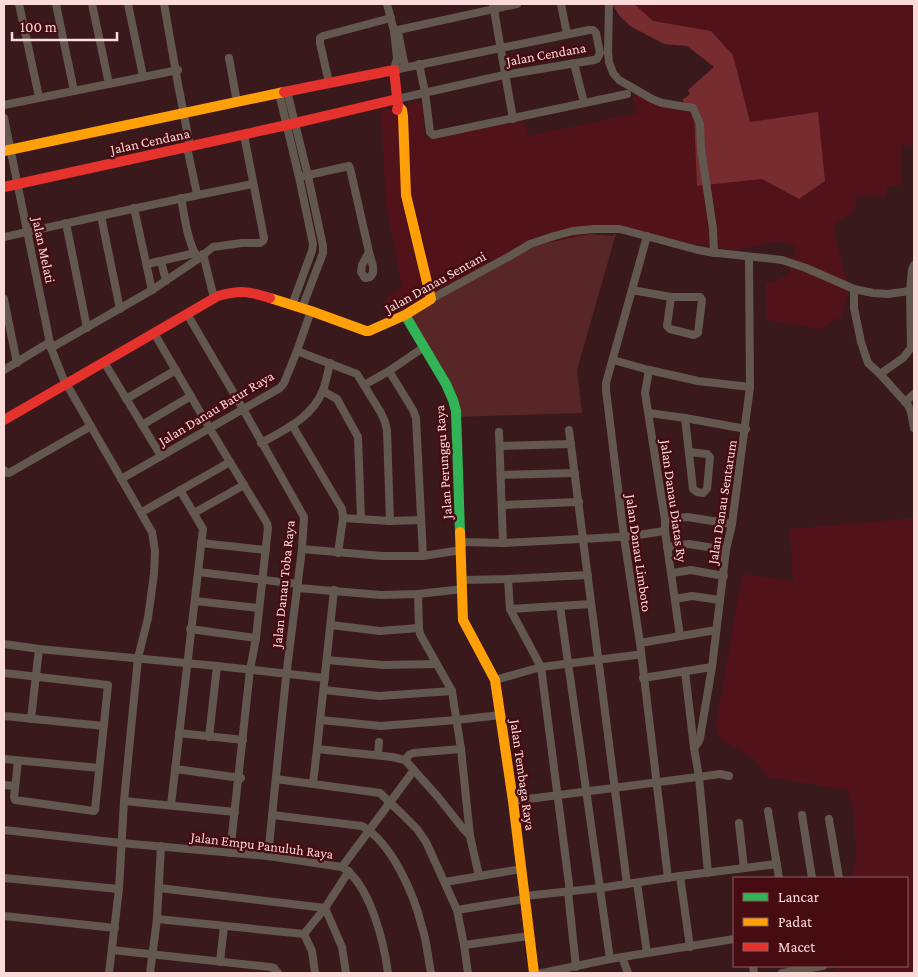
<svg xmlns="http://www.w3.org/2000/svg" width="918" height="977" viewBox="0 0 918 977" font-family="'Crimson Pro',serif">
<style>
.built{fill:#511319}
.green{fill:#592627}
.forest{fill:#772c30}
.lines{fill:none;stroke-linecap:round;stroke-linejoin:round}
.street{stroke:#62584f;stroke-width:8}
.fast{stroke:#30b455;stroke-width:10}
.slow{stroke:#ff9f0a;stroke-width:10}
.jam{stroke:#e5322d;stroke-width:10}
.labels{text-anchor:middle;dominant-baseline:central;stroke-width:5;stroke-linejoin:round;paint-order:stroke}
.street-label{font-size:14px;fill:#fadbd9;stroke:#470c12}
</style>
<rect width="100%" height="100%" fill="#3a191c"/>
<!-- built -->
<g class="built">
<polygon points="634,4 914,4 914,145 902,145 901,185 888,186 886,197 858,196 853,213 834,224 837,245 849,289 841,317 820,329 767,320 766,284 788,275 796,246 779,241 736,250 676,242 617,230 591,234 396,317 385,298 402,287 386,204 381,110 422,102 425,138 523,118 528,136 637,113 632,93 662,105 694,114 697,186 762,179 799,199 750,122 733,55 712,31 653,21"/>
<polygon points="914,518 914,973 835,973 836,966 907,966 907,878 852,878 856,858 854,812 847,790 768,777 754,759 719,738 716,725 742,574 793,581 790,529"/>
</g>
<!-- green -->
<polygon class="green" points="617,230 577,370 582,413 452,417 448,385 402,314 536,245 591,234 613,236"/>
<!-- forest -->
<polygon class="forest" points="612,4 634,4 653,21 711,31 733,55 750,122 818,112 825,181 799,199 762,179 697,186 694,114 682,100 690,94 688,90 714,67 704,59 687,46 664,44 630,26 619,15"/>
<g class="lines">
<!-- street -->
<g class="street">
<polyline points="19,4 39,97"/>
<polyline points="56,4 74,91"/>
<polyline points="92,4 109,84"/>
<polyline points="128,4 143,76"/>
<polyline points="164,4 178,84 190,146"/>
<polyline points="387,4 394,31 397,58 394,70"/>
<polyline points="493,4 513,119"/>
<polyline points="561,4 567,34"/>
<polyline points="609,4 608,52 609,62 613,73 619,80 652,99 662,103 693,108 700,124 701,148 713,229 714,253"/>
<polyline points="398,30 517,4"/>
<polyline points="398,32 405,67"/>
<polyline points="229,58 237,102"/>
<polyline points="574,63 584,103"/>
<polyline points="419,64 425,92 430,132 433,135 627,94"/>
<polyline points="394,70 589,30 593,30 596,33 600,53 597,59 594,60 504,75 397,99"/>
<polyline points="329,83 320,43 320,38 323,36 391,18"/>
<polyline points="287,91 308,176 323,246 323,253 302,308"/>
<polyline points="279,93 299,177 313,244 312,251 292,305"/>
<polyline points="4,105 178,70"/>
<polyline points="4,118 51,348 63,378 152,532 155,551 154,574 148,618 138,658 124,801 119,889 109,973"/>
<polyline points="187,147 197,194"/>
<polyline points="304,176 349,166 350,168 369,252 373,266 373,273 370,277 365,278 361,272 362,265 369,252"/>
<path d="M181 198C185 218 187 241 198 259"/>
<polyline points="134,208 152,290"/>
<polyline points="101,216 120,309"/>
<polyline points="66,223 87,328"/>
<polyline points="647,236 606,383 606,390 624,537 640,643 668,878"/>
<path d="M4 237C87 219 170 200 253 184"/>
<polyline points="203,254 214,298"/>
<polyline points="161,261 166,281"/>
<polyline points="147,264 195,253"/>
<polyline points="854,289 854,308 861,342 868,363 880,374 908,405 911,412 914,428"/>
<polyline points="632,290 671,297 700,297 702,300 698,333 694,335 670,329 667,326 671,297"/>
<polyline points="4,299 17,363"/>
<polyline points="431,299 510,256 530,244 554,236 573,231 594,229 620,229 698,250 709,252 782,260 806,268 854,289 873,293 888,294 910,291"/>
<polyline points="187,314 243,409 304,517 302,549 286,677 268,856"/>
<polyline points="154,333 210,429 267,523 268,528 256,638 250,670 230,853"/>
<polyline points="51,348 152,290 198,259 213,247 242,243 260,243 263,241 264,238 244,135"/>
<polyline points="297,351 357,374 381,413 385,422 387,431 390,521"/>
<polyline points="613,360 649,370 698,381 750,387"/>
<polyline points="104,362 161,456"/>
<polyline points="4,370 50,342"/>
<polyline points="649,370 645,393 665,520 665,531 680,636"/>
<polyline points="389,371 413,410 416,418 423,556"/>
<polyline points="880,374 903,358 911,348 910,291 912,270 914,265"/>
<polyline points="364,385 389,371 424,347"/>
<polyline points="323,391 337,399 358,437 361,519"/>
<polyline points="126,399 176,370"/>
<polyline points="905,402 914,394"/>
<polyline points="649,413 685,418 746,429"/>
<polyline points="685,418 693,489 697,492 703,493 707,489 710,457 707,454 690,452"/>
<polyline points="142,425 191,396"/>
<polyline points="292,425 342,509 343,518 338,553"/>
<polyline points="569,430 627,884"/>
<polyline points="499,432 503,543"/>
<path d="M261 443C285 430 313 417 323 390 326 382 328 372 330 363"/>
<polyline points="500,446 571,444"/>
<polyline points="4,470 6,473 9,473 91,426"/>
<polyline points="501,475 575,473"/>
<polyline points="121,479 280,388 284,383 297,351 311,311"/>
<polyline points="502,505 579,502"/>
<polyline points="142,512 230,462"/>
<polyline points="194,513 244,485"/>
<polyline points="343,518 390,521 421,520"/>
<polyline points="665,520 687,517 732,524"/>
<polyline points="461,542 503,543 619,537 624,537 665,531"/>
<polyline points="201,543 266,550"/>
<polyline points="667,547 689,544 726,550"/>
<polyline points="302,549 382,556 423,556 461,550"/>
<polyline points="198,572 298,584"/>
<polyline points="672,573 691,570 724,576"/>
<polyline points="508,579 510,609 541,667 570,892"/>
<polyline points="463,580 508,579 588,575"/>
<polyline points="298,588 381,595 418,594 463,589"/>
<polyline points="418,594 419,628 420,634 452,691 453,698 461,749 470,836 479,876"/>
<polyline points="675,599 692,596 720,600"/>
<polyline points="195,601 259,608"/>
<polyline points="560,606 610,959"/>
<polyline points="510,609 591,604"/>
<polyline points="331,625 380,631 419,628"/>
<polyline points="190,629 256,638"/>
<polyline points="640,643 716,630"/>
<polyline points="4,644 39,649 217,666 325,678"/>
<polyline points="327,660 383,665 436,664"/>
<polyline points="685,671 694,748 699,777 708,873"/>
<polyline points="4,673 108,685 95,810 94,811 15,800 14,797 18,761"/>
<polyline points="643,678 712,667"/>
<polyline points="495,680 541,667 636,655 641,655"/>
<polyline points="324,690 379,696 452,691"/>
<polyline points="4,716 104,726"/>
<polyline points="31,719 39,649"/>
<polyline points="321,720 381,726 456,720 501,715"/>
<polyline points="179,733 243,740"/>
<polyline points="209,737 217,666"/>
<polyline points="694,748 698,743 700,738 712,667 726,550 732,524 750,387 749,257"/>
<polyline points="317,749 392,757 405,760 438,797 465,831 470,836"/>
<polyline points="378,755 379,742"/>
<polyline points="4,759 99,768"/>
<polyline points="405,760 409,755 413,753 461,749"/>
<polyline points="175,769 241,778"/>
<polyline points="276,779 380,793 402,814 417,829 426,842 457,910 464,945 468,973"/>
<polyline points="313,783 317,749 334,590"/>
<polyline points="4,785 15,786"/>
<polyline points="124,801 235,812"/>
<polyline points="513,801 713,775 720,774 729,776"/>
<polyline points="171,805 203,529 180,490"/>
<polyline points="768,811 779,878"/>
<path d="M272 815 362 826C392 843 414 894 422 927 427 942 428 958 431 973"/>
<polyline points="802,815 812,878"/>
<polyline points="829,819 839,878"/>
<polyline points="739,823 744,868"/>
<path d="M4 830 121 843 268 856 342 867C370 884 384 942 388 973"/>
<polyline points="342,867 414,770"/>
<polyline points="680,876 690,947"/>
<polyline points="4,878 119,889"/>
<polyline points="445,882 521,869"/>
<polyline points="637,883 647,953"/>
<polyline points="159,888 325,908 342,947 346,973"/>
<polyline points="568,892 576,967"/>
<polyline points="525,896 600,888 680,876 777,864"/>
<polyline points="457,910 525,899"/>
<polyline points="4,916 115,928"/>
<polyline points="157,919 304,934 312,951 315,973"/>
<polyline points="304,934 325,908 349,871"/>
<polyline points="464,945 529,936"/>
<polyline points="112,950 270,967 274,968 278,973"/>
<polyline points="622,957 628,973"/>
<polyline points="220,962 224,926"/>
<polyline points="753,966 754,973"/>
<polyline points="150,973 157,919 161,846"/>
<polyline points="542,973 610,959 734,939"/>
<polyline points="782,973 823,966"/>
</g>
<!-- fast -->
<polyline class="fast" points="405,315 446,384 453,400 456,411 460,532"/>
<!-- slow -->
<g class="slow">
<polyline points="4,151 284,92"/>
<polyline points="270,298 311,311 366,331 369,331 405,315 431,299 406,195 403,116 402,110 398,106"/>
<polyline points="460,532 463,620 495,680 513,801 534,973"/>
</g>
<!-- jam -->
<g class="jam">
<polyline points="284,92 394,70 398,106 397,110"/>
<polyline points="4,187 287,125 397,99"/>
<path d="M4 420 218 296C241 290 247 291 270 298"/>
</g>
</g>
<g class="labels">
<!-- street labels -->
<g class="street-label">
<text transform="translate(546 54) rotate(-10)">Jalan Cendana</text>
<text transform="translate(150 141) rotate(-12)">Jalan Cendana</text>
<text transform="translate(44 250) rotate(78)">Jalan Melati</text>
<text transform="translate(435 282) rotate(-29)">Jalan Danau Sentani</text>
<text transform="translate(216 408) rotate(-31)">Jalan Danau Batur Raya</text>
<text transform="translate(443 462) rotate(-94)">Jalan Perunggu Raya</text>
<text transform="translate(674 501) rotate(82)">Jalan Danau Diatas Ry</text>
<text transform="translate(722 502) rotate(-81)">Jalan Danau Sentarum</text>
<text transform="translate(639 553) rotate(82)">Jalan Danau Limboto</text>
<text transform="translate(283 584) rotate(-84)">Jalan Danau Toba Raya</text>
<text transform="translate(523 775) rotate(82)">Jalan Tembaga Raya</text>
<text transform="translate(262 845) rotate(7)">Jalan Empu Panuluh Raya</text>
</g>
</g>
<!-- border -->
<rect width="918" height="977" fill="none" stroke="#fadbd9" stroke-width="10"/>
<!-- legend -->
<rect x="733" y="877" width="175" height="90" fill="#470c12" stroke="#8f5f62"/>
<rect x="743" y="893" width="25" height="8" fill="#30b455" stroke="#8f5f62"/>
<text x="778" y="902" font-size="15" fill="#fadbd9">Lancar</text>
<rect x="743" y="918" width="25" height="8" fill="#ff9f0a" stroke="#8f5f62"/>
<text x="778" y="927" font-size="15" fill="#fadbd9">Padat</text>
<rect x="743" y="943" width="25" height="8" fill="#e5322d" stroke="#8f5f62"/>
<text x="778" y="952" font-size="15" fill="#fadbd9">Macet</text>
<!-- scale -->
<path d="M12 32v8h105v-8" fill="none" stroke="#fadbd9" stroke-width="2.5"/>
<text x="20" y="32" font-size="15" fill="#fadbd9" stroke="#470c12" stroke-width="4" paint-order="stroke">100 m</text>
</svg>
